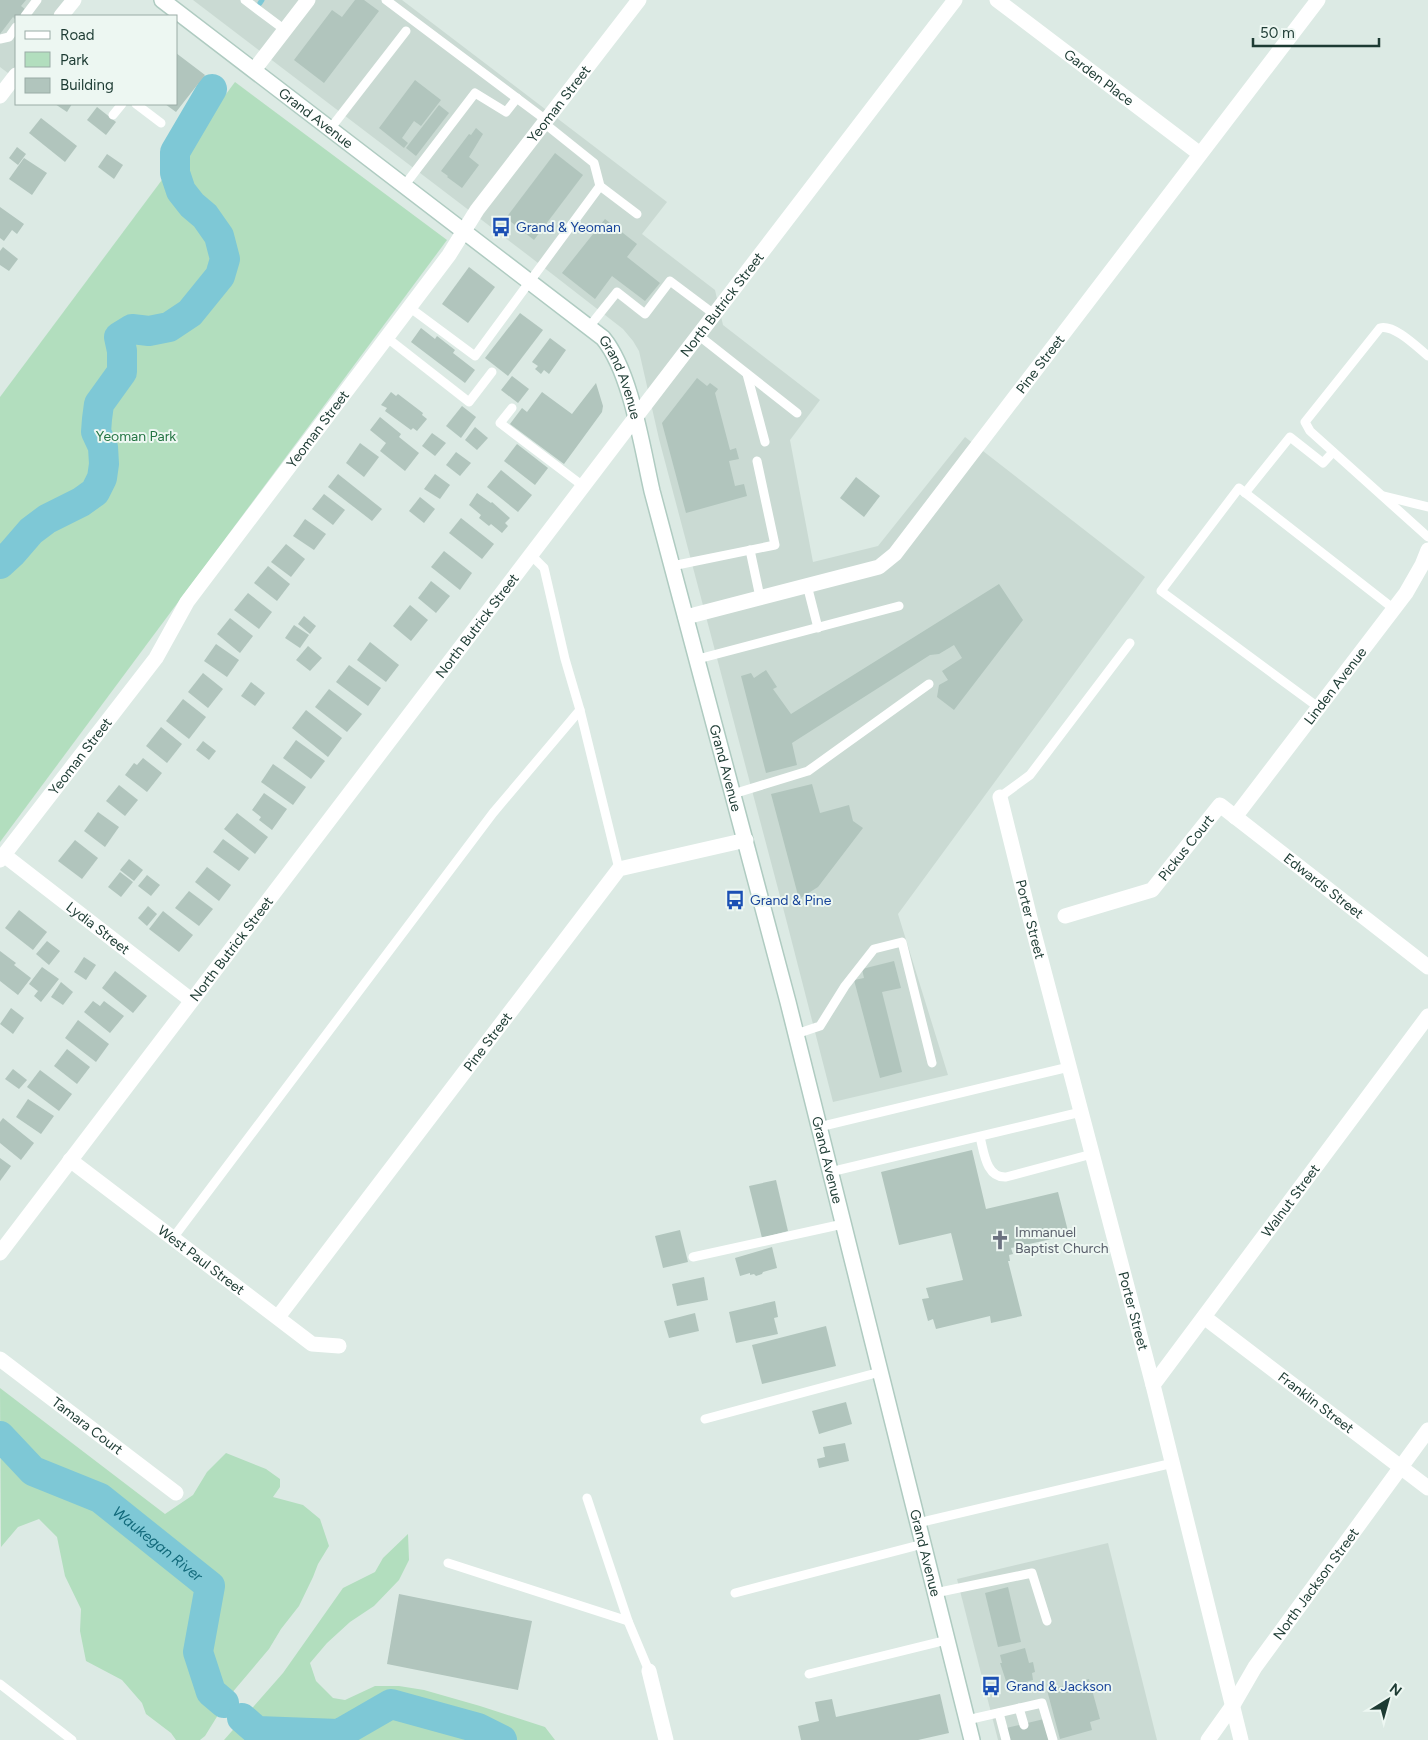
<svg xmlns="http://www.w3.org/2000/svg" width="1428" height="1740" viewBox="0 0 1428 1740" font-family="Figtree,sans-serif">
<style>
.built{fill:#cadad3}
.green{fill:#b2debe}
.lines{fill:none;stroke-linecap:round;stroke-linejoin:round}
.stream{stroke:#7ec8d6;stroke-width:5}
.river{stroke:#7ec8d6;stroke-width:30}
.building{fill:#b1c5bd}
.secondary-casing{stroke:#afcbc1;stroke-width:18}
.service{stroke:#fff;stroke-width:9}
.minor{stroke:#fff;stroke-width:15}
.tertiary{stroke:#fff;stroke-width:15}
.secondary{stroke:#fff;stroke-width:15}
.labels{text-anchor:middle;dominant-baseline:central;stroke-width:4;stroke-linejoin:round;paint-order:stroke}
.street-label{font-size:14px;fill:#1d3b33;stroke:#edf7f2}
.transit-label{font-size:14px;fill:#164399;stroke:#edf7f2;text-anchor:start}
.park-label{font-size:14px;fill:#247543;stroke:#edf7f2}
.worship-label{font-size:14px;fill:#5b616d;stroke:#edf7f2;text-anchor:start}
.water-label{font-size:15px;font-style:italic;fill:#126a7b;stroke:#edf7f2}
</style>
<rect width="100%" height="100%" fill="#dceae4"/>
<!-- built -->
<g class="built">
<polygon points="0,0 81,0 69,16 16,16 16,79 0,67"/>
<polygon points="193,0 402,0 667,202 642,234 715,290 723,325 820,400 790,440 813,562 878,546 965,437 1145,577 898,914 948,1075 833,1102 786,919 659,439 639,351 633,341 623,329 529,256"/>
<polygon points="1108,1543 1157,1740 998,1740 957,1579"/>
</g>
<!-- green -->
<g class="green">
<polygon points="235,82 447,240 0,842 0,397"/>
<polygon points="0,1388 165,1514 193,1495 207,1472 226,1453 266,1469 280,1479 280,1487 273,1497 303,1505 320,1519 329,1546 318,1564 313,1577 299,1606 281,1629 269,1649 231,1694 205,1736 200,1740 176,1740 171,1733 146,1714 142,1703 122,1680 86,1661 80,1631 81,1609 65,1576 57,1537 39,1519 18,1527 1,1547"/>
<polygon points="408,1534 409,1560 399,1580 374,1606 350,1622 327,1643 310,1663 316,1681 333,1698 345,1700 375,1686 399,1686 424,1690 480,1706 545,1727 555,1740 224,1740 283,1673 343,1588 375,1572 383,1558"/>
</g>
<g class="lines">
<!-- stream -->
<polyline class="stream" points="260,3 262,0"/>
<!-- river -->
<g class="river">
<polyline points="0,564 12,553 31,531 47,519 81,502 95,492 102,478 104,464 103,447 96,432 97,419 99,404 122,372 122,351 119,337 132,329 149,331 169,327 190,313 220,276 225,259 219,236 205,216 192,205 181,191 175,173 175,152 212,89"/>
<path id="s1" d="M0 1436 33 1471 100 1498 210 1586 198 1652 211 1692 224 1703"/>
<polyline points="242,1718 257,1731 339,1734 391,1704 478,1728 502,1740"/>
</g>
</g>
<!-- building -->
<g class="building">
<polygon points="0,0 26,0 21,6 26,10 21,16 16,16 16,20 13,17 0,34"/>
<polygon points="355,0 364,0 379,11 324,83 294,60 332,10 342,17"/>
<polygon points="176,53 205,75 176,112 165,104 176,104"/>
<polygon points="415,80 441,100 421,126 414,121 402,138 408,143 404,148 379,128"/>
<polygon points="55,104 72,104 67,112"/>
<polygon points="439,105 449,113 416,156 406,148"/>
<polygon points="97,107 116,122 106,135 87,120"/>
<polygon points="41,118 77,146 65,162 29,133"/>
<polygon points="476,128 483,134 469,157 479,165 462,188 447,177 448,176 441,171 469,134 471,135"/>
<polygon points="17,147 26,154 18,165 9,158"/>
<polygon points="555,153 583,175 534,240 506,218"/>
<polygon points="107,154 123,165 114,179 98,167"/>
<polygon points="24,158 47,173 32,195 9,179"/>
<polygon points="0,207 24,224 17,234 12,230 4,241 0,238"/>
<polygon points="605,219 637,244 627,257 660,283 645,301 612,276 595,299 562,273"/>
<polygon points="3,247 18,259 9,271 0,265 0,251"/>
<polygon points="469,267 495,287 468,323 442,304"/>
<polygon points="520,313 543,330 508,376 485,358"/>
<polygon points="421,328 435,339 437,336 455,350 453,353 475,370 465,383 411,342"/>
<polygon points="550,338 566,350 549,374 544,370 541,374 535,369 538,366 532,362"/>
<polygon points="512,376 529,389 518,403 501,390"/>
<polygon points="697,378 707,386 710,383 718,389 715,393 730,450 736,448 739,459 729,461 735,486 744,484 747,496 686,513 662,423"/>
<polygon points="596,383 603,406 602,412 564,464 510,424 522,408 527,412 542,392 572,414"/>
<polygon points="391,392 396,396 398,394 423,413 422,415 427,419 417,431 413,428 411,430 385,411 387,408 381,405"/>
<polygon points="462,406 476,417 461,438 446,426"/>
<polygon points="380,417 401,434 399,437 419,453 405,471 380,451 386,443 370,430"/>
<polygon points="475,427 488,438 477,450 465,440"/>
<polygon points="432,433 446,443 435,456 422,446"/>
<polygon points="360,443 379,457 364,477 346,463"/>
<polygon points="517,444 548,468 535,485 504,461"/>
<polygon points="456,452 471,463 460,476 446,465"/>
<polygon points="501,470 532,495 518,512 487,487"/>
<polygon points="338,474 382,509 372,521 328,487"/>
<polygon points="435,474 450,485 440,499 424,489"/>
<polygon points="856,477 880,496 864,517 840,498"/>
<polygon points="477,493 491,503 492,502 510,518 505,523 508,526 502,533 491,524 489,526 479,518 481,515 469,505"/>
<polygon points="324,494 345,510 333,525 312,509"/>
<polygon points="420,497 435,509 424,523 409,511"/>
<polygon points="461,518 494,544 482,559 449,533"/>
<polygon points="305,519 326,534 314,550 293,536"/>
<polygon points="286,544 305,559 291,577 271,562"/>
<polygon points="444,551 472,573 460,590 431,567"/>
<polygon points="268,566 290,584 277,601 254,583"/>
<polygon points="431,581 450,596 436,613 418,598"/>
<polygon points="999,584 1023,620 954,710 937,697 939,685 948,680 942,671 962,658 954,645 939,654 930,655 792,743 797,765 766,773 741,676 751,673 754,678 766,670 777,687 773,689 791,714"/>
<polygon points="248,593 272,612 259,629 234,610"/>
<polygon points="410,605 428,620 411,641 393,626"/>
<polygon points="304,616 316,626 310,634 298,624"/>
<polygon points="230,618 253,636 240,653 217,634"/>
<polygon points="294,625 309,635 300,648 285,638"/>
<polygon points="370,642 399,665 386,682 357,660"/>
<polygon points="216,644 239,660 227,677 204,661"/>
<polygon points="308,646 322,658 310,671 296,660"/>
<polygon points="349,665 381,688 368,706 336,682"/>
<polygon points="203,673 223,689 208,708 188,692"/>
<polygon points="251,682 265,693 255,706 241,696"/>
<polygon points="329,689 362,714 347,732 315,707"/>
<polygon points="183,699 206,717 189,739 166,721"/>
<polygon points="306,710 342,738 328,757 292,728"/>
<polygon points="161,727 182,744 167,763 146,746"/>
<polygon points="296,740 325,761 311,779 283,758"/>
<polygon points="203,741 216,751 209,760 196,750"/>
<polygon points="143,758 162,773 147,792 125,775 134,763 137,765"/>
<polygon points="273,764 306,787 293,805 261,782"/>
<polygon points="812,784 820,813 849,805 853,821 863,828 818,887 799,899 771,794"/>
<polygon points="119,785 138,800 125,816 106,801"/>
<polygon points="264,793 287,809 272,830 259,820 261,817 252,810"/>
<polygon points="98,812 119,827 105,847 84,831"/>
<polygon points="237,813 268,837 255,854 224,829"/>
<polygon points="223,839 249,858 239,871 213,852"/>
<polygon points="75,840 98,858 82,879 58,861"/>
<polygon points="129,859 143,870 134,881 120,870"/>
<polygon points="207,867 231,885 219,901 195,882"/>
<polygon points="120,872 133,882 121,897 108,887"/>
<polygon points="147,875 160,885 151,896 138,886"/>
<polygon points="189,891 213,909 199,926 175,908"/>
<polygon points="148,906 157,914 147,926 138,918"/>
<polygon points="19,910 47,932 33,950 5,928"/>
<polygon points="163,911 193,935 179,952 149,929"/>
<polygon points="47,941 60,951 49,965 36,954"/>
<polygon points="0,951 16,963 14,965 31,978 18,995 0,981"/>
<polygon points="84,957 96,965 86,980 74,972"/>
<polygon points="894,961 901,988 882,992 902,1072 880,1078 854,980 864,978 862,969"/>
<polygon points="42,967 59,979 41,1002 34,996 38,991 29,984"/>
<polygon points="115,971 147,996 133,1013 102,988"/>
<polygon points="61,982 73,992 63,1005 51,997"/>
<polygon points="93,1001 100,1006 104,1001 124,1016 110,1033 84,1012"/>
<polygon points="11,1008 24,1018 13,1034 0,1024"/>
<polygon points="78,1020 109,1044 96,1062 65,1038"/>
<polygon points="67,1049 90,1067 77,1084 54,1066"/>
<polygon points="13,1069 27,1080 19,1089 5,1079"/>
<polygon points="40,1070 72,1094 59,1111 27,1087"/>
<polygon points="28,1099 54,1116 41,1134 16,1117"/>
<polygon points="3,1118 34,1143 21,1160 0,1143 0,1122"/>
<polygon points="972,1150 986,1209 1058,1192 1069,1235 1011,1248 1013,1254 1009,1255 1010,1261 1008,1261 1022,1316 991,1323 990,1316 936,1329 933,1319 928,1321 922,1299 929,1298 926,1288 963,1280 951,1233 899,1245 881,1172"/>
<polygon points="0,1158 11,1166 0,1181"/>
<polygon points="776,1180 788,1231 762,1238 749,1186"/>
<polygon points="680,1230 688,1262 663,1268 655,1236"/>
<polygon points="772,1247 777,1268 763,1272 762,1274 756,1276 754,1274 750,1275 750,1273 740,1276 735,1258"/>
<polygon points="704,1277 708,1300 677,1306 672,1284"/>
<polygon points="775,1301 778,1317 774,1318 778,1334 736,1343 729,1312"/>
<polygon points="695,1313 699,1331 669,1338 664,1321"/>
<polygon points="826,1326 836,1366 762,1384 752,1345"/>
<polygon points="846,1402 852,1424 819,1434 812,1411"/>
<polygon points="845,1443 849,1461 819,1468 817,1459 825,1457 823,1447"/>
<polygon points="1008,1587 1021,1642 998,1647 985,1593"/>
<polygon points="399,1594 532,1621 518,1690 387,1664"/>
<polygon points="1025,1648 1029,1663 1033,1662 1035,1672 1032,1673 1033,1680 1008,1687 1000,1663 1002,1663 1000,1655"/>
<polygon points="1089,1679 1100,1719 1090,1722 1092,1730 1060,1739 1047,1690"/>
<polygon points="940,1694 949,1733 918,1740 801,1740 798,1726 819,1721 815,1702 832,1699 836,1717"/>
<polygon points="1044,1719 1049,1740 1009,1740 1006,1728"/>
</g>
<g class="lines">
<defs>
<g id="secondary">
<path id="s16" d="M162 0 603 338C631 372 642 447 652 491L788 1002 972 1740"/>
</g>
</defs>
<!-- secondary casing -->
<use href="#secondary" class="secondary-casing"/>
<!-- service -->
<g class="service">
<polyline points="245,0 285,30"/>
<polyline points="386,0 546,120"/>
<polyline points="25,16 37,0"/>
<polyline points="0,39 9,37 16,27"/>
<polyline points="136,104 161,123"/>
<polyline points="113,115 122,104"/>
<polyline points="544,123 594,163 600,186 637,214"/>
<polyline points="330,129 406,31"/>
<polyline points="404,186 475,93 506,112 517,98"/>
<polyline points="409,307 475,356 600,186"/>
<polyline points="589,327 617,292 645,314 670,281 714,314"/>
<polyline points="698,335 797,413"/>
<polyline points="386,337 469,402 492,372"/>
<path d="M1428 356C1417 347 1394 324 1380 328L1305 422 1310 431 1428 537"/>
<polyline points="747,374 765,442"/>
<polyline points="512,408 500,423 583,486"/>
<polyline points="1245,493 1290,437 1323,463 1333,452"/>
<polyline points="1384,496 1428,507"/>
<polyline points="750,550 760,597"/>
<polyline points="531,555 544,568 565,659 580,710 619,869"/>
<polyline points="672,566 775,545 757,461"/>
<polyline points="807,585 818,628"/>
<polyline points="698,659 899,606"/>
<polyline points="1318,707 1161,591 1239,488 1394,609"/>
<polyline points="733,794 808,771 929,684"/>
<polyline points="1000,797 1030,775 1130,643"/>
<polyline points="796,1034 820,1026 845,986 874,949 902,942 932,1063"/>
<polyline points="819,1127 1069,1067"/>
<path d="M980 1137C984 1152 986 1178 1006 1177L1092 1154"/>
<polyline points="830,1172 1081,1112"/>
<polyline points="173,1238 493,813 580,710"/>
<polyline points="693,1257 843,1224"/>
<polyline points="705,1419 880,1372"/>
<polyline points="587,1498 628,1621 649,1671"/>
<polyline points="918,1523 1173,1463"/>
<polyline points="448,1563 628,1621"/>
<polyline points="735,1593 923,1544"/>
<polyline points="935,1593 1032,1573 1047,1621"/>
<polyline points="809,1674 947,1640"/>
<polyline points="0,1684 72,1740"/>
<polyline points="1019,1708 1024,1725"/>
<polyline points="999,1713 1006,1740"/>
<polyline points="967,1720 1042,1703 1053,1740"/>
</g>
<!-- minor -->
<g class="minor">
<path id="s2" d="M997 0 1200 154"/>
<polyline points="61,16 74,0"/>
<polyline points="254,70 308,0"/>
<polyline points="0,96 16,75"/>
<path id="s3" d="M686 617 879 567 895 554 1318 0"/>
<path id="s4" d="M1000 797 1030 918 1153 1385 1241 1740"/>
<path id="s5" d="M1235 817 1406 593 1422 565 1428 550"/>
<path id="s6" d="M4 855 191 1000"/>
<path id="s7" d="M0 860 156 658 187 602 449 255 477 210 639 0"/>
<path id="s8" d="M1065 916 1152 890 1220 805 1428 967"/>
<path id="s9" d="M70 1160 312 1344 339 1346"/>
<path id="s10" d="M278 1317 619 869 746 840"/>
<path id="s11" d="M1204 1317 1428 1488"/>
<path id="s12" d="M0 1359 176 1493"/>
<path id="s13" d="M1153 1385 1428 1016"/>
<polyline points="649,1671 666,1740"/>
</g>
<!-- tertiary -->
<g class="tertiary">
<path id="s14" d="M0 1253 635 418 955 0"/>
<path id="s15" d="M1208 1740 1233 1705 1255 1667 1428 1430"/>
</g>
<!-- secondary -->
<use href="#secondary" class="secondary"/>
</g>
<!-- icons -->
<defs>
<symbol id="bus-bare" viewBox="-9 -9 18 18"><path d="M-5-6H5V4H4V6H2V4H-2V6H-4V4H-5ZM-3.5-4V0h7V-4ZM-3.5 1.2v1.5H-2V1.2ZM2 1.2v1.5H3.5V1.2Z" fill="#1a4fb4" stroke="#edf7f2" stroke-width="2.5" paint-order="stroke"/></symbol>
<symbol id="church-bare" viewBox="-9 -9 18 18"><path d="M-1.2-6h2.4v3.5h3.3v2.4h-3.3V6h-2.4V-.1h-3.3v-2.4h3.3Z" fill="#6b7280" stroke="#edf7f2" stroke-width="2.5" paint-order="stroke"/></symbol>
</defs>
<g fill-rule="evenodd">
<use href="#bus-bare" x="487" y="213" width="28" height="28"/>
<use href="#bus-bare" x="721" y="886" width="28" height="28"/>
<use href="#church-bare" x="986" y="1226" width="28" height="28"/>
<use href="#bus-bare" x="977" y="1672" width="28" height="28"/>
</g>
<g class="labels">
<!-- street labels -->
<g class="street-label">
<text stroke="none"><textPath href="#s2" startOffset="128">Garden Place</textPath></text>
<text stroke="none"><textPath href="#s7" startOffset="941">Yeoman Street</textPath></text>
<text stroke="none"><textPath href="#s16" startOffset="194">Grand Avenue</textPath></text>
<text stroke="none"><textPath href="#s14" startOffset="1192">North Butrick Street</textPath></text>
<text stroke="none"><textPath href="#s3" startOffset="459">Pine Street</textPath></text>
<text stroke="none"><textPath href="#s16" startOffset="599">Grand Avenue</textPath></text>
<text stroke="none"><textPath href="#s7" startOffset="536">Yeoman Street</textPath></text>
<text stroke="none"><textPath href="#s14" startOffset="788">North Butrick Street</textPath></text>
<text stroke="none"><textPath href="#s5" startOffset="165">Linden Avenue</textPath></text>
<text stroke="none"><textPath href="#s7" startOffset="131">Yeoman Street</textPath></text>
<text stroke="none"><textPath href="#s16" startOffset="1004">Grand Avenue</textPath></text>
<text stroke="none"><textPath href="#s8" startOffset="145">Pickus Court</textPath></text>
<text stroke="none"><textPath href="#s8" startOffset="331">Edwards Street</textPath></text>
<text stroke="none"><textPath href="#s4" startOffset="126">Porter Street</textPath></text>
<text stroke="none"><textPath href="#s6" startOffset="119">Lydia Street</textPath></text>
<text stroke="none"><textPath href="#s14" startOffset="382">North Butrick Street</textPath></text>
<text stroke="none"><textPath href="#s10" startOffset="346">Pine Street</textPath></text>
<text stroke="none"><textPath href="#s16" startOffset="1409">Grand Avenue</textPath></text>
<text stroke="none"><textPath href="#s13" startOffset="230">Walnut Street</textPath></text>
<text stroke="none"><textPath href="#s9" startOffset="165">West Paul Street</textPath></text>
<text stroke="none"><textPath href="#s4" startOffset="531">Porter Street</textPath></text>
<text stroke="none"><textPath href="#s11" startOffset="141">Franklin Street</textPath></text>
<text stroke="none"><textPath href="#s12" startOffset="110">Tamara Court</textPath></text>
<text stroke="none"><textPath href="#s16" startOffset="1814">Grand Avenue</textPath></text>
<text stroke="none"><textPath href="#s15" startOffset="190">North Jackson Street</textPath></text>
</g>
<!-- transit labels -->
<g class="transit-label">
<text x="516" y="227">Grand &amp; Yeoman</text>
<text x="750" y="900">Grand &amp; Pine</text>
<text x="1006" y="1686">Grand &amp; Jackson</text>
</g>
<!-- park labels -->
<g class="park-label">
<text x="136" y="436">Yeoman Park</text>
</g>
<!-- worship labels -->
<g class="worship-label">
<text x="1015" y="1232">Immanuel<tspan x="1015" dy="16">Baptist Church</tspan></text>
</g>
<!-- water labels -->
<g class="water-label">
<text stroke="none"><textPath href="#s1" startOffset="194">Waukegan River</textPath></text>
</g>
</g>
<!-- legend -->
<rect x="15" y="15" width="162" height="90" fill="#edf7f2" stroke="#9aaca6"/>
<rect x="25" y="31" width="25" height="8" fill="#ffffff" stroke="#9aaca6"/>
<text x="60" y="40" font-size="15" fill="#1d3b33">Road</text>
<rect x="25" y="52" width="25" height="15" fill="#b2debe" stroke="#9aaca6"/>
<text x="60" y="65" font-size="15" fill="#1d3b33">Park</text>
<rect x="25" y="78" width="25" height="15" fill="#b1c5bd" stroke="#9aaca6"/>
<text x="60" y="90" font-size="15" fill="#1d3b33">Building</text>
<!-- north arrow -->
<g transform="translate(1388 1700) rotate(37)" stroke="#edf7f2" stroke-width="4" paint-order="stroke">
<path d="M0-4L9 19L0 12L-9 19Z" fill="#1d3b33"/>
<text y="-8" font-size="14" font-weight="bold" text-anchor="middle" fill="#1d3b33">N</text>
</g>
<!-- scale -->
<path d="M1253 38v8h126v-8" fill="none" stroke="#1d3b33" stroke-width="2.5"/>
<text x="1260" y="38" font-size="15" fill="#1d3b33" stroke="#edf7f2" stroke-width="4" paint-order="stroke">50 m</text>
</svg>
